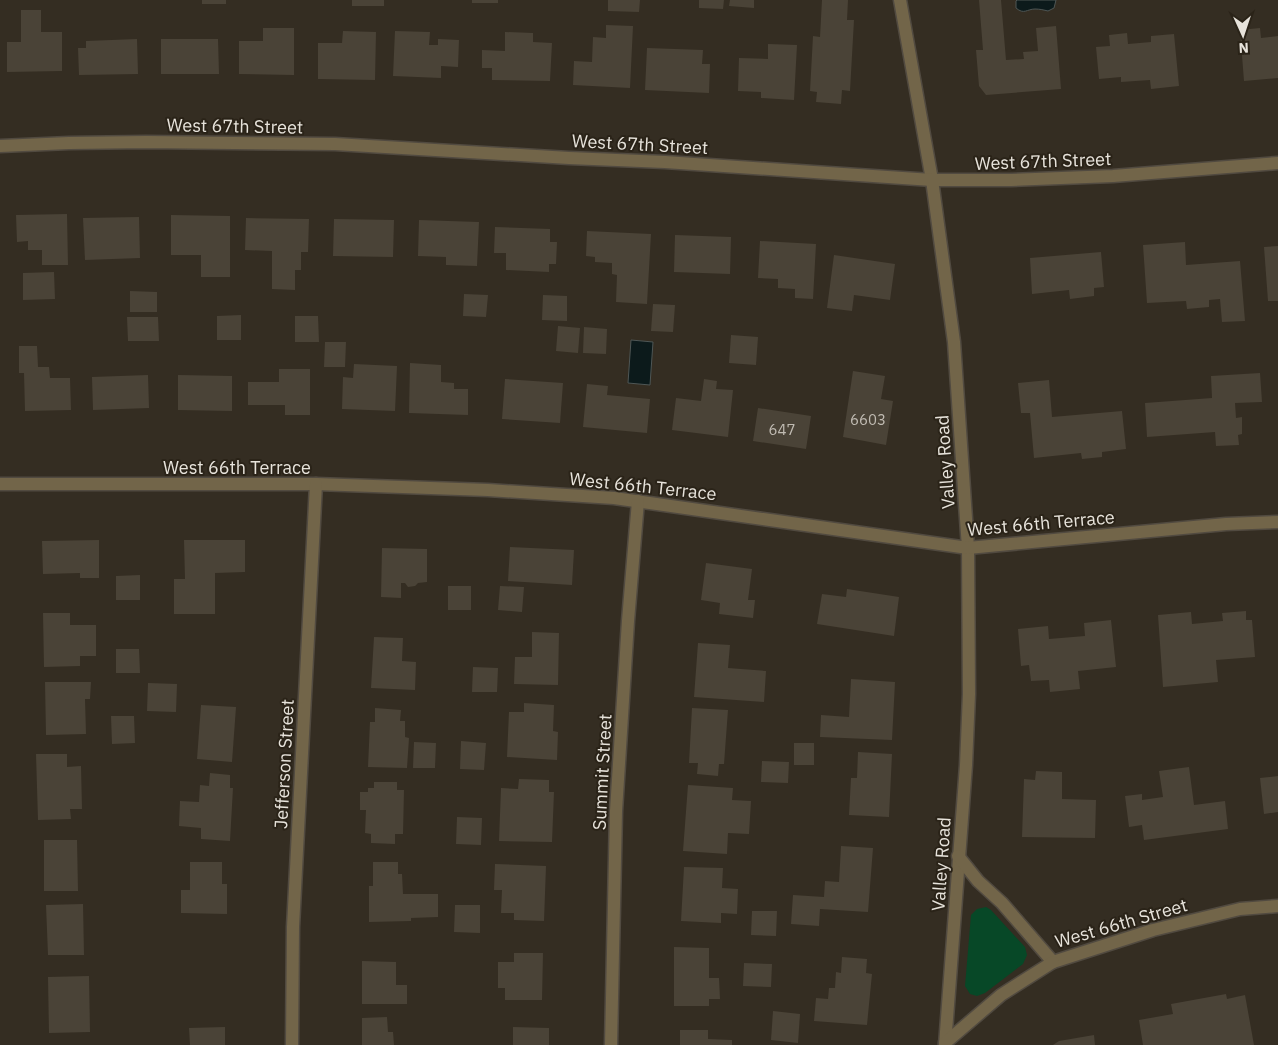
<svg xmlns="http://www.w3.org/2000/svg" width="1278" height="1045" viewBox="0 0 1278 1045" font-family="'IBM Plex Sans',sans-serif">
<style>
.green{fill:#074827}
.water{fill:#0c1a1b;stroke:#4e5655}
.building{fill:#4a4337}
.lines{fill:none;stroke-linecap:round;stroke-linejoin:round}
.minor-casing{stroke:#514a40;stroke-width:15}
.minor{stroke:#726549;stroke-width:12}
.labels{text-anchor:middle;dominant-baseline:central;stroke-width:4;stroke-linejoin:round;paint-order:stroke}
.number-label{font-size:15px;fill:#c0bbb2}
.street-label{font-size:18px;fill:#e7e3db;stroke:#2a2318}
</style>
<rect width="100%" height="100%" fill="#342d22"/>
<!-- green -->
<polygon class="green" points="986,907 991,910 1025,947 1027,955 1023,964 985,993 977,996 970,994 965,986 971,915 977,909"/>
<!-- water -->
<g class="water">
<path d="M1017 0H1056L1054 8 1048 11C1044 10 1040 9 1035 9 1027 9 1024 15 1016 8V1Z"/>
<polygon points="631,340 653,342 650,385 628,383"/>
</g>
<!-- building -->
<g class="building">
<rect x="202" y="0" width="24" height="4"/>
<rect x="352" y="0" width="32" height="6"/>
<rect x="472" y="0" width="26" height="3"/>
<polygon points="608,0 640,0 639,12 608,11"/>
<polygon points="699,0 724,0 723,9 699,8"/>
<polygon points="730,0 754,0 754,8 729,6"/>
<polygon points="822,0 848,0 847,20 854,20 850,91 842,90 841,104 816,102 817,92 810,91 813,36 820,37"/>
<polygon points="979,0 1001,0 1006,60 1024,59 1023,52 1038,51 1036,28 1056,26 1061,89 986,95 979,86 976,50 983,50"/>
<polygon points="21,10 41,10 41,32 62,32 62,71 7,72 7,42 21,42"/>
<polygon points="606,25 633,26 630,88 573,85 574,61 592,62 593,37 606,38"/>
<polygon points="263,28 294,28 294,75 239,74 239,41 263,41"/>
<polygon points="1260,28 1261,38 1278,36 1278,78 1244,81 1240,30"/>
<polygon points="343,31 376,32 375,80 318,79 318,43 342,43"/>
<polygon points="395,31 430,32 429,45 438,45 438,39 459,40 458,67 441,66 441,78 393,76"/>
<polygon points="505,32 533,33 533,42 552,43 550,81 492,80 492,68 482,68 482,50 505,51"/>
<polygon points="1127,33 1128,44 1151,42 1151,36 1174,34 1179,86 1151,89 1150,80 1121,82 1121,77 1099,79 1096,47 1110,46 1109,35"/>
<polygon points="137,39 138,74 79,75 78,48 86,48 86,41"/>
<polygon points="161,39 218,39 219,74 161,74"/>
<polygon points="768,44 797,45 794,100 761,98 761,92 738,91 739,58 768,59"/>
<polygon points="647,48 703,50 702,64 710,64 709,93 645,90"/>
<polygon points="67,214 68,265 42,265 42,250 28,250 28,241 17,242 16,215"/>
<polygon points="171,215 230,216 230,277 201,277 201,255 171,255"/>
<polygon points="139,217 140,258 85,260 83,218"/>
<polygon points="246,218 309,219 308,252 301,252 301,270 295,270 295,290 272,289 272,251 245,250"/>
<polygon points="334,219 394,220 393,257 333,256"/>
<polygon points="419,220 479,222 477,266 446,265 446,257 418,256"/>
<polygon points="495,227 550,229 550,242 557,242 556,264 549,264 549,272 506,270 506,253 494,253"/>
<polygon points="587,231 651,234 647,304 616,302 617,275 612,274 612,263 595,262 595,257 586,256"/>
<polygon points="675,235 731,237 730,274 674,272"/>
<polygon points="760,241 816,244 813,299 795,298 795,289 778,288 778,279 758,278"/>
<polygon points="1185,242 1186,265 1240,261 1245,321 1222,322 1220,299 1209,300 1209,307 1187,309 1186,301 1147,303 1143,245"/>
<polygon points="1278,246 1278,301 1268,301 1264,247"/>
<polygon points="1101,252 1104,287 1094,288 1094,296 1070,299 1069,290 1032,294 1030,258"/>
<polygon points="834,255 895,264 890,300 854,295 852,311 827,308"/>
<polygon points="54,272 55,299 23,300 23,273"/>
<polygon points="130,291 157,292 157,312 130,312"/>
<polygon points="464,294 488,295 486,317 463,316"/>
<polygon points="543,295 567,296 567,321 542,320"/>
<polygon points="653,304 675,305 673,332 651,331"/>
<polygon points="241,315 241,340 217,340 217,316"/>
<polygon points="295,316 318,316 319,342 295,342"/>
<polygon points="127,317 158,317 159,341 128,341"/>
<polygon points="558,326 580,328 578,353 556,351"/>
<polygon points="584,327 607,329 606,354 583,353"/>
<polygon points="731,335 758,337 756,365 729,363"/>
<polygon points="325,342 346,342 345,367 324,367"/>
<polygon points="19,346 37,346 38,367 49,367 50,378 70,378 71,410 25,411 24,373 19,373"/>
<polygon points="410,363 441,365 441,382 454,383 454,389 468,389 468,415 409,413"/>
<polygon points="354,364 397,366 395,411 342,409 343,377 353,378"/>
<polygon points="279,369 310,369 310,415 285,415 285,405 248,405 248,382 279,382"/>
<polygon points="853,371 885,376 881,399 893,401 886,445 843,437"/>
<polygon points="1260,373 1262,402 1235,403 1236,418 1242,417 1242,434 1238,435 1239,445 1216,446 1215,432 1147,437 1145,403 1212,398 1211,376"/>
<polygon points="148,375 149,408 93,410 92,377"/>
<polygon points="178,375 232,376 232,411 178,410"/>
<polygon points="505,379 563,383 560,423 502,419"/>
<polygon points="704,379 717,381 716,389 733,390 728,437 672,430 676,398 701,401"/>
<polygon points="1049,380 1052,417 1122,411 1126,449 1102,452 1102,457 1082,459 1081,453 1034,458 1030,413 1021,413 1018,383"/>
<polygon points="587,384 608,386 607,395 650,399 647,433 583,427"/>
<polygon points="758,408 811,416 806,449 753,441"/>
<polygon points="99,540 99,578 80,578 80,573 43,574 42,541"/>
<polygon points="184,540 245,540 245,572 215,573 215,614 174,614 174,579 185,579"/>
<polygon points="510,547 574,550 572,585 508,581"/>
<polygon points="382,548 427,549 427,582 418,583 415,586 408,587 405,583 401,583 401,598 381,597"/>
<polygon points="706,563 752,569 748,600 755,600 753,618 719,614 720,603 701,600"/>
<polygon points="140,575 140,600 116,600 116,576"/>
<rect x="448" y="586" width="23" height="24"/>
<polygon points="500,586 524,587 522,612 498,610"/>
<polygon points="847,589 899,597 894,636 817,624 822,594 846,597"/>
<polygon points="1246,611 1246,620 1252,620 1255,657 1216,660 1218,682 1163,687 1158,615 1191,612 1192,624 1223,621 1222,613"/>
<polygon points="43,613 70,613 70,625 96,625 96,656 80,656 80,666 44,667"/>
<polygon points="1111,620 1116,667 1078,671 1080,689 1050,692 1049,680 1031,681 1029,665 1021,666 1018,629 1048,626 1049,639 1085,636 1084,623"/>
<polygon points="532,632 559,633 558,685 514,684 515,657 532,657"/>
<polygon points="374,637 403,638 402,661 416,662 415,690 371,688"/>
<polygon points="698,643 730,645 728,668 766,671 764,702 694,697"/>
<polygon points="116,649 139,649 140,673 116,673"/>
<polygon points="473,667 498,668 497,692 472,692"/>
<polygon points="851,679 895,682 892,740 820,737 821,715 849,717"/>
<polygon points="45,682 91,682 90,699 85,699 86,734 46,735"/>
<polygon points="148,683 177,684 176,712 147,711"/>
<polygon points="524,703 554,705 553,731 558,732 557,760 507,757 509,712 524,712"/>
<polygon points="201,705 236,707 232,762 197,759"/>
<polygon points="375,708 401,710 400,721 405,721 405,737 409,738 407,768 368,767 370,722 375,722"/>
<polygon points="692,708 728,710 724,764 719,764 718,776 697,774 698,763 689,763"/>
<polygon points="111,716 134,716 135,743 112,744"/>
<polygon points="461,741 486,743 484,770 460,769"/>
<polygon points="414,742 436,743 435,768 413,768"/>
<rect x="794" y="743" width="20" height="22"/>
<polygon points="858,752 892,754 889,817 849,815 851,778 857,778"/>
<polygon points="36,754 67,754 67,767 81,766 82,809 70,809 71,819 38,820"/>
<polygon points="762,761 789,762 788,783 761,782"/>
<polygon points="1189,767 1194,805 1225,801 1228,829 1144,840 1142,825 1129,827 1125,796 1142,794 1142,800 1163,797 1159,771"/>
<polygon points="1036,771 1062,772 1062,799 1096,800 1095,838 1022,837 1024,779 1035,780"/>
<polygon points="210,773 230,775 230,788 233,788 230,841 201,839 201,828 179,826 180,801 199,802 200,785 209,786"/>
<polygon points="1278,776 1278,812 1264,814 1260,778"/>
<polygon points="519,779 549,780 549,792 554,792 552,842 499,841 501,788 518,789"/>
<polygon points="374,782 397,782 397,790 404,790 403,834 395,834 395,844 371,843 371,834 365,833 366,810 360,810 360,792 368,792 368,788 374,788"/>
<polygon points="688,785 733,788 732,800 751,801 749,834 728,833 727,854 683,851"/>
<polygon points="457,817 482,818 481,845 456,844"/>
<polygon points="44,840 77,840 78,891 44,891"/>
<polygon points="841,846 873,848 868,912 820,909 819,926 791,924 793,895 824,897 825,881 839,882"/>
<polygon points="190,862 222,862 222,884 227,884 227,914 181,913 181,890 190,890"/>
<polygon points="373,862 398,862 398,874 402,874 403,894 438,894 438,917 411,918 411,921 369,922 369,886 373,886"/>
<polygon points="495,864 546,866 544,921 514,920 514,913 501,913 502,890 494,890"/>
<polygon points="684,867 723,868 722,888 738,889 737,914 721,913 721,923 681,921"/>
<polygon points="83,904 84,955 48,955 46,905"/>
<polygon points="455,905 480,905 480,933 454,932"/>
<polygon points="752,911 777,911 776,936 751,935"/>
<polygon points="674,947 709,948 709,978 719,978 720,999 709,999 709,1006 674,1006"/>
<polygon points="514,953 543,953 542,1000 505,1000 505,988 498,988 498,962 514,962"/>
<polygon points="842,957 867,959 866,973 872,974 867,1025 814,1021 816,998 828,999 829,988 835,988 836,972 841,973"/>
<polygon points="362,961 396,962 396,985 407,985 407,1004 362,1004"/>
<polygon points="744,963 772,964 771,987 743,986"/>
<polygon points="89,976 90,1032 49,1033 48,977"/>
<polygon points="1226,994 1227,999 1245,995 1254,1045 1143,1045 1139,1020 1173,1014 1171,1004"/>
<polygon points="773,1011 800,1014 798,1043 771,1040"/>
<polygon points="387,1017 388,1032 393,1032 394,1045 362,1045 362,1018"/>
<polygon points="225,1027 225,1045 190,1045 189,1028"/>
<polygon points="513,1027 549,1028 549,1045 513,1045"/>
<polygon points="680,1030 708,1030 708,1039 732,1040 732,1045 680,1045"/>
<polygon points="1094,1035 1095,1045 1053,1045 1059,1041"/>
</g>
<g class="lines">
<defs>
<g id="minor">
<polyline points="900,0 932,180 954,342 968,548 969,694 966,765 945,1045"/>
<polyline points="0,146 69,143 146,142 335,144 569,158 665,162 932,180 1011,180 1113,176 1278,163"/>
<polyline points="0,484 316,484 488,490 614,498 968,548 1226,524 1278,522"/>
<polyline points="958,856 978,881 1002,903 1053,962 1153,930 1240,909 1278,906"/>
<polyline points="945,1043 1001,995 1053,962"/>
<polyline points="292,1045 293,927 316,484"/>
<polyline points="611,1045 616,811 628,621 638,501"/>
</g>
</defs>
<!-- minor casing -->
<use href="#minor" class="minor-casing"/>
<!-- minor -->
<use href="#minor" class="minor"/>
</g>
<g class="labels">
<!-- number labels -->
<g class="number-label">
<text x="868" y="419">6603</text>
<text x="782" y="429">647</text>
</g>
<!-- street labels -->
<g class="street-label">
<text transform="translate(235 126) rotate(1)">West 67th Street</text>
<text transform="translate(640 144) rotate(3)">West 67th Street</text>
<text transform="translate(1043 161) rotate(-2)">West 67th Street</text>
<text transform="translate(945 462) rotate(-94)">Valley Road</text>
<text x="237" y="467">West 66th Terrace</text>
<text transform="translate(643 486) rotate(6)">West 66th Terrace</text>
<text transform="translate(1041 523) rotate(-5)">West 66th Terrace</text>
<text transform="translate(284 764) rotate(-87)">Jefferson Street</text>
<text transform="translate(602 772) rotate(-87)">Summit Street</text>
<text transform="translate(941 864) rotate(-86)">Valley Road</text>
<text transform="translate(1121 923) rotate(-16)">West 66th Street</text>
</g>
</g>
<!-- north arrow -->
<g transform="translate(1243 35) rotate(177)" stroke="#2a2318" stroke-width="4" paint-order="stroke">
<path d="M0-4L9 19L0 12L-9 19Z" fill="#e7e3db"/>
<text y="-8" font-size="14" font-weight="bold" text-anchor="middle" fill="#e7e3db">N</text>
</g>
</svg>
